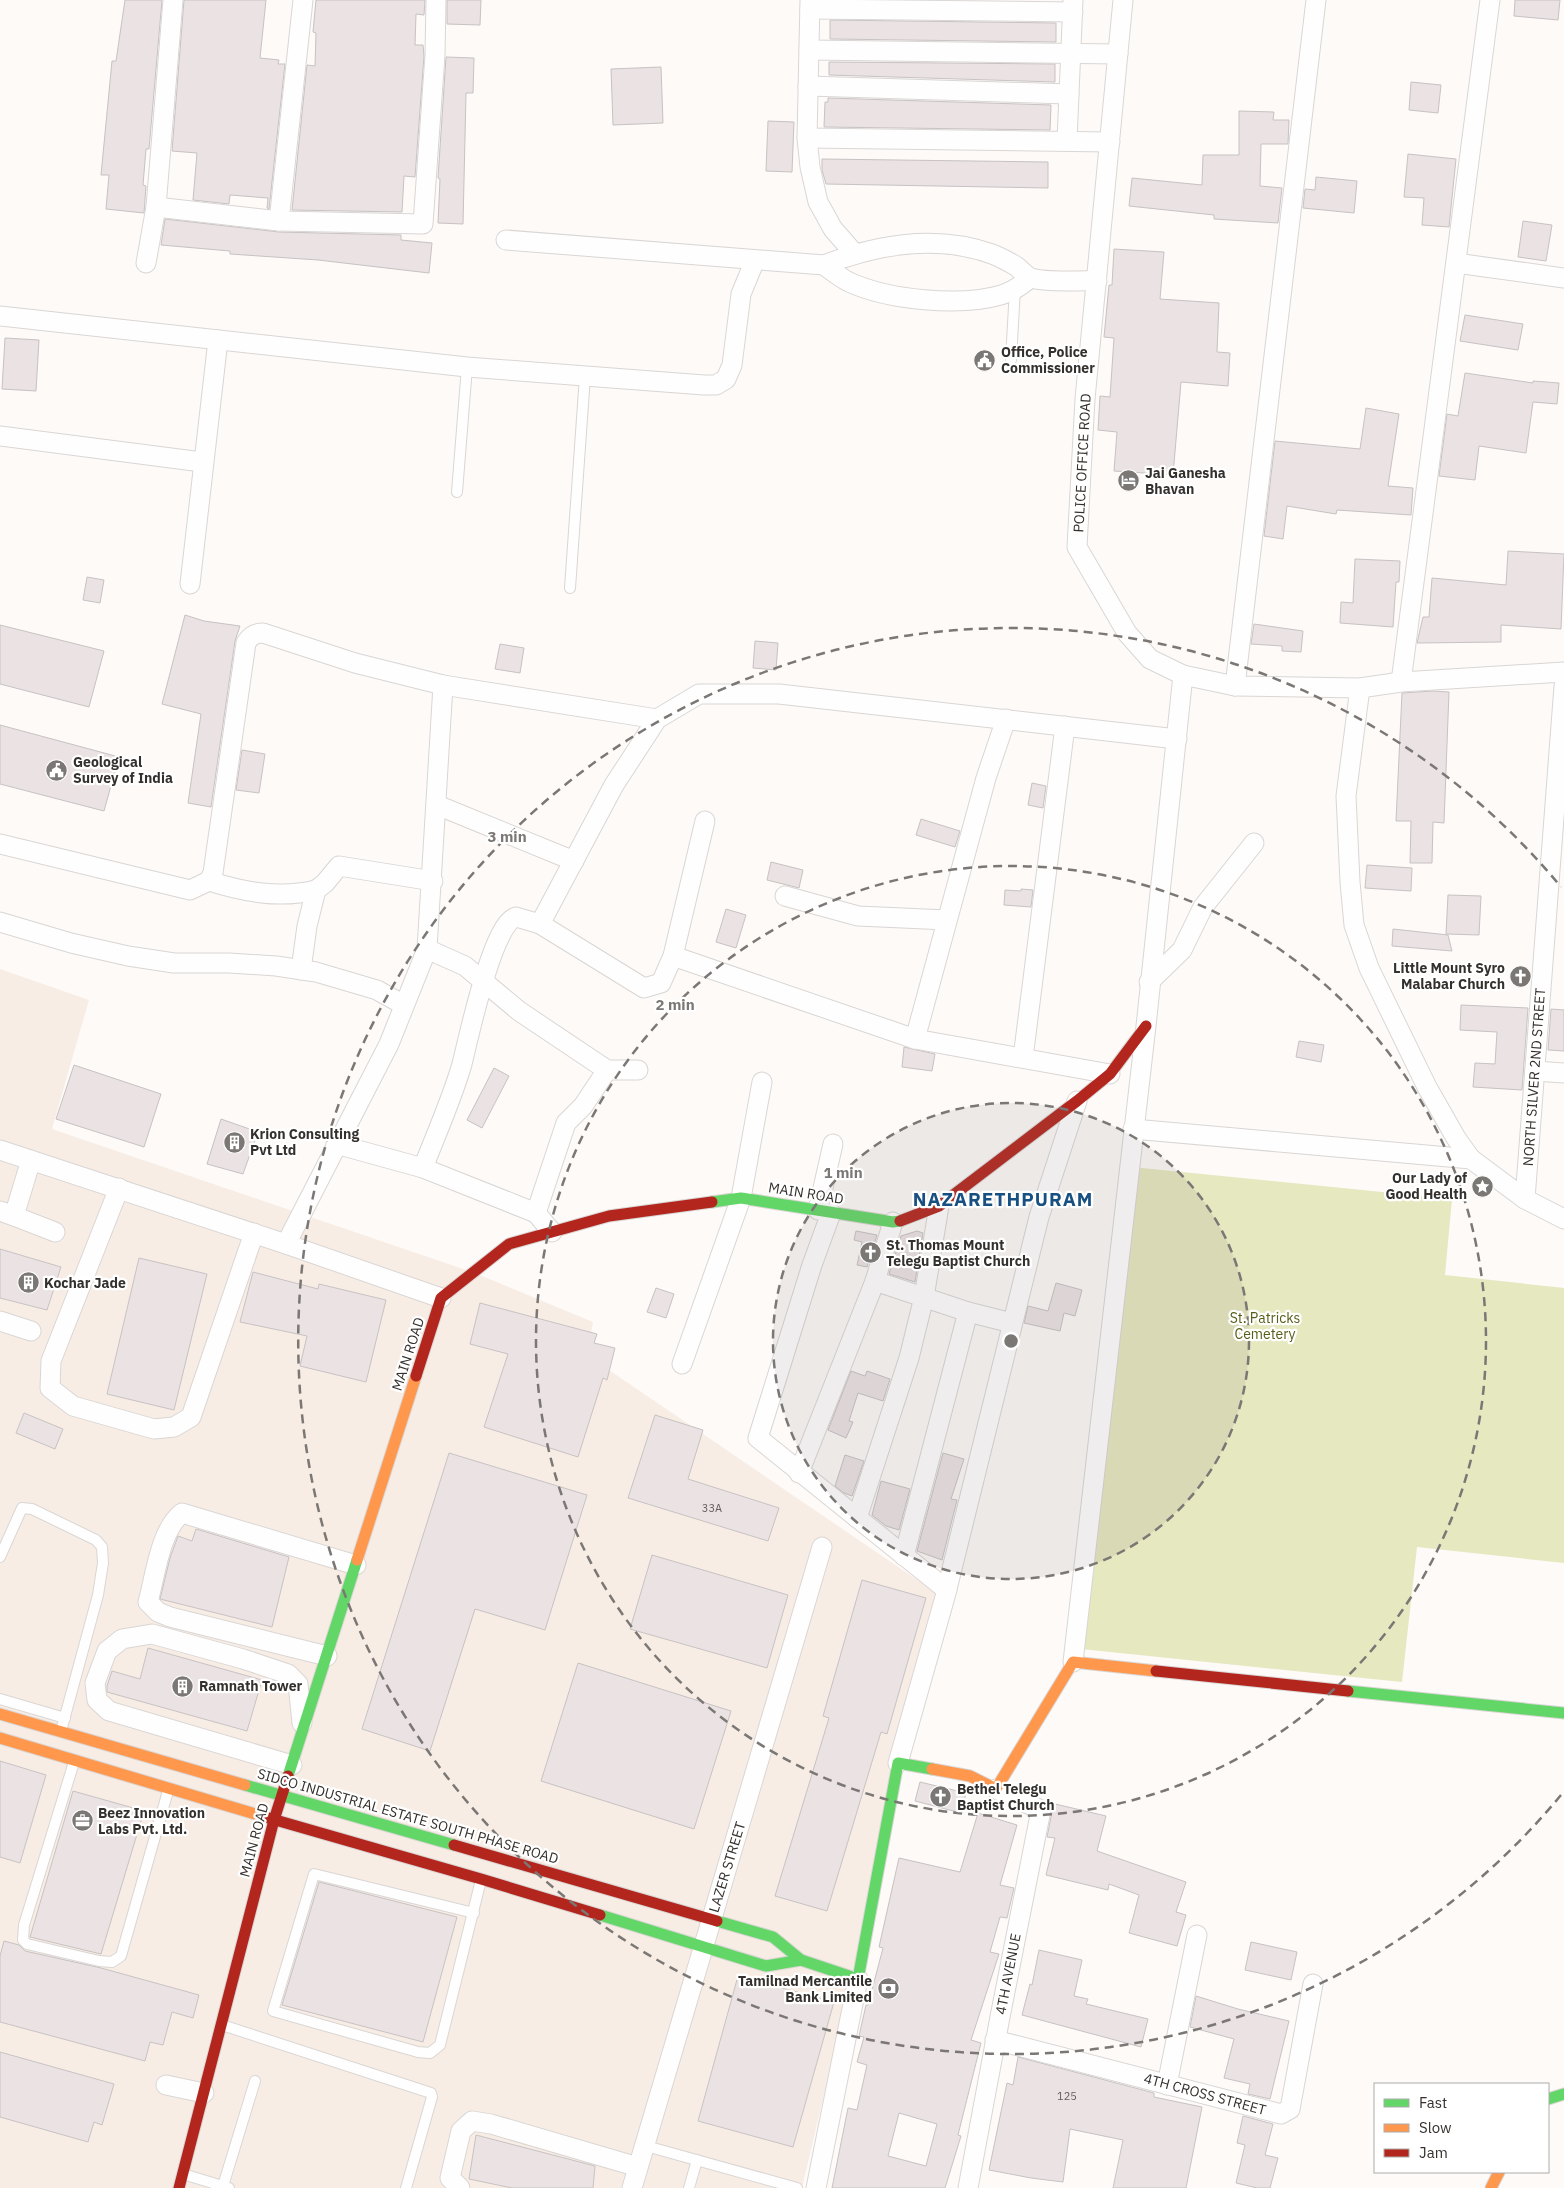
<svg xmlns="http://www.w3.org/2000/svg" width="1564" height="2188" viewBox="0 0 1564 2188" font-family="'IBM Plex Sans',sans-serif">
<style>
.built{fill:#f8ede5}
.green{fill:#e6e8c0}
.building{fill:#eae2e3;stroke:#c7c2c3;fill-rule:evenodd}
.lines{fill:none;stroke-linecap:round;stroke-linejoin:round}
.lane-casing{stroke:#d9d6d4;stroke-width:12}
.street-casing{stroke:#d9d6d4;stroke-width:21}
.fast-casing{stroke:#d9d6d4;stroke-width:13}
.slow-casing{stroke:#d9d6d4;stroke-width:13}
.jam-casing{stroke:#d9d6d4;stroke-width:13}
.lane{stroke:#fffefe;stroke-width:10}
.street{stroke:#fffefe;stroke-width:19}
.fast{stroke:#63d668;stroke-width:11}
.slow{stroke:#ff974d;stroke-width:11}
.jam{stroke:#b3261e;stroke-width:11}
.ring{fill:none;stroke:#7a7774;stroke-width:2.5;stroke-dasharray:9 6}
.labels{text-anchor:middle;dominant-baseline:central;stroke-width:4.5;stroke-linejoin:round;paint-order:stroke}
.number-label{font-size:11px;fill:#645f5e}
.poi-label{font-size:14px;font-weight:bold;fill:#34302d;stroke:#fff;text-anchor:start}
.street-label{font-size:14px;fill:#34302d;stroke:#fff}
.park-label{font-size:14px;fill:#595d15;stroke:#fff}
.district-label{font-size:19px;font-weight:bold;letter-spacing:1px;fill:#185081;stroke:#fff}
.centre{fill:#7a7774;stroke:#fff;stroke-width:2.5}
.ring-label{font-size:15px;text-anchor:middle;font-weight:bold;fill:#7a7774;stroke:#fff;stroke-width:4.5;stroke-linejoin:round;paint-order:stroke}
</style>
<rect width="100%" height="100%" fill="#fdfaf8"/>
<!-- built -->
<polygon class="built" points="0,969 89,1000 52,1129 475,1273 593,1322 587,1355 941,1596 802,2188 0,2188"/>
<!-- green -->
<polygon class="green" points="1132,1167 1452,1199 1445,1275 1564,1288 1564,1563 1417,1547 1402,1682 1081,1649"/>
<!-- building -->
<g class="building">
<polygon points="125,0 162,0 149,149 146,149 143,185 146,186 144,213 106,209 109,175 101,175 112,61 116,61"/>
<polygon points="184,0 266,0 260,58 279,60 278,64 285,64 269,209 267,208 268,198 230,195 229,204 193,200 197,153 172,151"/>
<polygon points="316,0 425,0 424,15 416,14 415,45 423,45 424,56 415,177 404,176 402,212 292,210 307,65 315,66 316,33 313,32"/>
<polygon points="447,0 481,0 480,25 447,24"/>
<polygon points="1515,0 1560,0 1558,20 1514,16"/>
<polygon points="830,20 1056,23 1056,42 830,39"/>
<polygon points="446,57 474,58 473,93 466,93 463,224 438,223 440,179 438,178"/>
<polygon points="829,62 1055,64 1055,82 829,75"/>
<polygon points="661,67 663,123 613,125 611,69"/>
<polygon points="1411,82 1441,85 1438,113 1409,110"/>
<polygon points="828,98 1051,105 1050,130 824,127 825,102 828,102"/>
<polygon points="1239,111 1274,112 1273,120 1289,120 1288,144 1261,144 1260,186 1282,188 1278,223 1214,219 1214,215 1129,206 1132,178 1202,185 1203,155 1239,155"/>
<polygon points="768,121 794,122 792,172 766,171"/>
<polygon points="1408,154 1456,159 1449,227 1422,225 1424,198 1404,197"/>
<polygon points="822,159 1048,162 1048,188 826,184 822,170"/>
<polygon points="1316,177 1357,181 1354,213 1303,208 1305,189 1315,190"/>
<polygon points="165,219 279,232 401,235 401,240 432,243 429,273 318,260 230,254 230,251 161,245"/>
<polygon points="1523,221 1552,225 1546,261 1518,257"/>
<polygon points="1114,249 1164,252 1160,299 1219,303 1217,352 1230,353 1228,386 1181,382 1173,475 1114,471 1117,432 1098,430 1100,396 1110,397 1114,338 1104,337 1109,285 1112,285"/>
<polygon points="1465,315 1523,324 1518,350 1460,341"/>
<polygon points="5,338 39,340 36,391 2,389"/>
<polygon points="1465,373 1533,383 1533,381 1559,383 1557,404 1533,402 1526,453 1479,446 1475,480 1439,476 1447,414 1458,416"/>
<polygon points="1366,408 1399,414 1388,486 1413,488 1411,515 1337,510 1336,514 1287,506 1283,539 1264,536 1275,441 1360,449"/>
<polygon points="1508,551 1564,554 1561,629 1501,625 1501,642 1417,643 1423,617 1429,617 1432,578 1506,585"/>
<polygon points="1355,559 1400,561 1399,582 1396,582 1393,627 1340,623 1341,602 1353,603"/>
<polygon points="87,577 104,580 100,603 83,600"/>
<polygon points="185,615 204,621 240,626 235,641 211,807 188,803 201,714 162,704"/>
<polygon points="1254,624 1303,631 1301,652 1282,651 1282,646 1251,644"/>
<polygon points="0,625 104,651 89,707 0,684"/>
<polygon points="755,641 778,643 776,670 753,668"/>
<polygon points="500,644 524,648 520,673 495,669"/>
<polygon points="1433,691 1449,692 1444,823 1433,822 1432,863 1410,863 1411,821 1396,821 1402,693"/>
<polygon points="0,725 119,757 104,811 0,784"/>
<polygon points="242,750 265,754 259,793 236,790"/>
<polygon points="1032,783 1046,786 1043,808 1028,805"/>
<polygon points="921,819 960,831 955,847 916,835"/>
<polygon points="771,862 803,870 799,888 767,880"/>
<polygon points="1367,865 1412,868 1411,891 1365,888"/>
<polygon points="1021,889 1033,890 1031,907 1004,905 1005,890 1021,891"/>
<polygon points="1448,895 1481,896 1479,935 1446,934"/>
<polygon points="726,909 746,915 736,948 716,942"/>
<polygon points="1393,929 1448,935 1452,951 1392,946"/>
<polygon points="1461,1005 1528,1008 1522,1090 1473,1087 1475,1063 1495,1064 1497,1032 1460,1030"/>
<polygon points="1551,1009 1564,1010 1564,1051 1548,1050"/>
<polygon points="1299,1041 1324,1045 1321,1062 1296,1057"/>
<polygon points="904,1047 935,1054 932,1071 902,1067"/>
<polygon points="74,1065 161,1094 144,1147 56,1119"/>
<polygon points="494,1068 509,1076 482,1128 467,1120"/>
<polygon points="221,1119 258,1132 243,1174 207,1164"/>
<polygon points="856,1231 877,1235 867,1267 857,1265 862,1242 854,1240"/>
<polygon points="917,1231 923,1233 915,1282 889,1274 901,1236"/>
<polygon points="0,1249 61,1267 47,1310 0,1298"/>
<polygon points="139,1258 207,1274 174,1410 107,1394"/>
<polygon points="253,1272 318,1289 319,1284 386,1300 366,1382 300,1366 307,1336 240,1322"/>
<polygon points="1056,1283 1082,1290 1075,1316 1064,1313 1060,1331 1024,1323 1028,1306 1048,1311"/>
<polygon points="656,1288 674,1294 666,1318 647,1312"/>
<polygon points="480,1303 597,1334 594,1343 615,1348 607,1380 603,1378 578,1457 484,1427 508,1354 470,1344"/>
<polygon points="851,1371 865,1376 867,1371 890,1379 883,1401 858,1393 849,1421 853,1422 846,1438 828,1430"/>
<polygon points="24,1413 63,1429 55,1449 16,1433"/>
<polygon points="655,1415 703,1430 688,1479 779,1508 768,1541 628,1498"/>
<polygon points="449,1453 587,1495 545,1630 475,1609 430,1751 362,1729"/>
<polygon points="943,1453 964,1459 951,1499 957,1500 942,1560 917,1551"/>
<polygon points="845,1455 864,1461 852,1496 844,1493 835,1486"/>
<polygon points="881,1481 910,1489 899,1530 886,1526 872,1515"/>
<polygon points="196,1529 289,1557 272,1627 160,1599 170,1558 178,1536 192,1541"/>
<polygon points="652,1555 788,1595 767,1668 630,1629"/>
<polygon points="862,1580 926,1598 887,1734 881,1732 827,1911 775,1896 829,1718 823,1716"/>
<polygon points="148,1648 262,1680 247,1731 107,1692 107,1686 112,1671 140,1679"/>
<polygon points="578,1663 731,1711 694,1829 541,1781"/>
<polygon points="0,1761 46,1775 20,1863 0,1857"/>
<polygon points="920,1782 966,1793 961,1813 915,1801"/>
<polygon points="73,1791 144,1811 101,1954 30,1937"/>
<polygon points="1051,1803 1106,1816 1097,1851 1186,1882 1176,1912 1186,1915 1177,1946 1129,1933 1139,1895 1109,1884 1108,1890 1046,1875 1055,1838 1047,1837 1052,1812"/>
<path d="M978 1813 1017 1825 1000 1885 1014 1888 1007 1918 1000 1917 990 1952 999 1954 971 2040 981 2043 958 2135 961 2136 945 2188H832L848 2108 857 2110 867 2065 857 2062 864 2037 859 2036 866 2005H868L883 1948 879 1947 899 1858 960 1872ZM899 2113 937 2124 926 2166 888 2156Z"/>
<polygon points="319,1882 457,1917 423,2042 282,2005"/>
<polygon points="4,1941 19,1945 25,1951 101,1968 199,1995 193,2018 172,2012 163,2045 150,2042 145,2061 0,2022 0,1956"/>
<polygon points="1251,1942 1297,1952 1291,1980 1245,1970"/>
<polygon points="1039,1950 1082,1960 1074,1996 1088,1999 1086,2004 1148,2019 1141,2047 1022,2015 1030,1984 1032,1985"/>
<polygon points="738,1976 834,2002 793,2147 698,2121"/>
<polygon points="1196,1996 1238,2009 1289,2021 1270,2099 1248,2094 1250,2084 1224,2078 1234,2039 1190,2027"/>
<polygon points="0,2052 114,2084 102,2125 94,2122 88,2142 0,2117"/>
<polygon points="1018,2057 1154,2093 1154,2097 1202,2107 1186,2188 1113,2188 1123,2140 1070,2129 1063,2182 1031,2178 989,2170 1007,2083 1013,2085"/>
<polygon points="1243,2116 1273,2124 1265,2155 1278,2158 1270,2188 1257,2188 1236,2183 1245,2145 1237,2143"/>
<polygon points="476,2135 595,2166 593,2188 512,2188 469,2179"/>
</g>
<g class="lines">
<defs>
<g id="lane">
<polyline points="1011,360 1015,288"/>
<polyline points="457,492 467,367"/>
<polyline points="570,588 585,376"/>
<polyline points="0,1557 22,1508 32,1509 96,1540 102,1547 103,1563 98,1595 61,1731"/>
<polyline points="0,1699 65,1718"/>
<polyline points="74,1762 24,1925 23,1940 27,1944 99,1961 112,1962 121,1956 168,1791"/>
<polyline points="474,1913 314,1874 273,2011 418,2052 430,2053 440,2045 481,1880"/>
<polyline points="222,2025 431,2093 432,2097 406,2188"/>
<polyline points="646,2146 797,2188"/>
<polyline points="183,2174 229,2188"/>
<polyline points="223,2186 255,2081"/>
<polyline points="689,2188 697,2160"/>
</g>
<g id="street">
<polyline points="810,0 807,138 810,167 818,202 833,229 854,253"/>
<polyline points="1123,0 1085,399 1077,547 1127,633 1150,659 1183,675 1235,686 1360,688 1401,682 1564,672"/>
<polyline points="810,9 1073,12"/>
<polyline points="809,50 1118,54"/>
<polyline points="808,86 1069,94"/>
<polyline points="807,138 1110,142"/>
<polyline points="1067,141 1073,0"/>
<polyline points="156,207 279,221 423,224 435,55 436,0"/>
<polyline points="279,221 303,0"/>
<path d="M506 240 824 265C878 244 936 234 992 254 1000 257 1009 262 1016 266 1021 270 1026 276 1031 278 1047 283 1079 280 1097 281"/>
<polyline points="146,263 156,207 173,0"/>
<polyline points="1456,263 1564,278"/>
<path d="M824 265C832 271 841 278 849 282 888 300 960 307 1001 295 1011 292 1022 285 1030 278"/>
<polyline points="0,316 467,367 704,385 716,385 726,379 732,365 741,294 755,260"/>
<polyline points="0,436 202,462"/>
<polyline points="190,584 218,340"/>
<polyline points="1401,682 1490,0"/>
<polyline points="1235,686 1316,0"/>
<polyline points="1360,688 1346,796 1350,882 1354,925 1369,968 1427,1087 1456,1138 1471,1159 1525,1199 1564,1219"/>
<polyline points="437,805 574,861"/>
<path d="M0 844 190 890 209 881 213 873 246 643C250 636 255 633 263 633L355 663 443 685 657 719"/>
<path d="M209 881C244 892 279 899 316 890"/>
<polyline points="785,896 858,916 947,920"/>
<polyline points="0,922 71,943 128,956 174,963 229,963 276,966 316,972 377,990 404,1005"/>
<polyline points="540,924 644,988 661,983 673,956 705,821"/>
<polyline points="427,949 465,966 519,1011 607,1070 638,1070"/>
<polyline points="673,956 915,1039 1110,1074"/>
<polyline points="301,970 307,926 316,890 325,883 339,866 433,881"/>
<polyline points="1149,982 1182,950 1203,907 1254,843"/>
<polyline points="915,1039 986,778 1006,719"/>
<polyline points="1023,1058 1065,726"/>
<polyline points="1535,1071 1564,1073"/>
<polyline points="1133,1129 1471,1159"/>
<polyline points="336,1144 423,1168 536,1213 552,1232"/>
<polyline points="0,1150 286,1244 441,1298"/>
<path d="M423 1168C436 1134 452 1099 462 1064 468 1040 493 922 516 917L540 924 614 785 657 719 699 694H779L1177 739"/>
<polyline points="119,1188 51,1361 50,1388 73,1406 154,1429 174,1427 191,1417 254,1233"/>
<polyline points="1525,1199 1564,686"/>
<polyline points="818,1210 833,1144"/>
<polyline points="0,1211 14,1216 31,1160"/>
<polyline points="536,1213 566,1123 583,1106 607,1070"/>
<polyline points="831,1213 812,1265 758,1438 947,1590"/>
<polyline points="14,1216 55,1232"/>
<polyline points="286,1244 389,1044 427,949 443,685"/>
<polyline points="875,1281 968,1312 1012,1323"/>
<polyline points="0,1321 31,1331"/>
<polyline points="682,1364 741,1198 762,1082"/>
<polyline points="799,1473 875,1281 893,1222"/>
<polyline points="857,1518 909,1358 924,1297 939,1206"/>
<polyline points="904,1556 968,1312"/>
<path d="M327 1656 170 1617 158 1612 148 1602C155 1577 160 1530 182 1513L356 1565"/>
<polyline points="1073,1662 1146,1026 1183,675"/>
<polyline points="898,1763 945,1597 1039,1217 1077,1101"/>
<polyline points="292,1765 109,1711 97,1700 95,1683 107,1651 122,1639 152,1634 243,1659 288,1674 298,1684 302,1723"/>
<polyline points="995,2040 1281,2114 1290,2109 1313,1984"/>
<polyline points="166,2085 204,2093"/>
<polyline points="1167,2085 1197,1935"/>
<polyline points="460,2188 450,2178 461,2131 472,2121 491,2124 638,2167"/>
<polyline points="632,2188 822,1547"/>
<polyline points="816,2188 858,1979"/>
<polyline points="968,2188 1000,2017 1041,1810 996,1789"/>
</g>
<g id="fast">
<polyline points="712,1202 741,1198 893,1222 900,1221"/>
<polyline points="1348,1691 1564,1713"/>
<polyline points="288,1776 357,1560"/>
<polyline points="245,1785 454,1845"/>
<polyline points="600,1915 766,1966 801,1960"/>
<polyline points="717,1921 773,1937 801,1960 858,1979 898,1763 932,1769"/>
<polyline points="1548,2099 1564,2094"/>
</g>
<g id="slow">
<polyline points="357,1560 416,1376"/>
<polyline points="0,1714 245,1785"/>
<polyline points="0,1738 265,1817"/>
<polyline points="932,1769 970,1776 996,1789 1073,1662 1156,1671"/>
<polyline points="1491,2188 1499,2172"/>
</g>
<g id="jam">
<polyline points="900,1221 939,1206 1077,1101 1110,1074 1146,1026"/>
<polyline points="416,1376 441,1298 509,1244 609,1216 712,1202"/>
<polyline points="1156,1671 1348,1691"/>
<polyline points="265,1817 481,1879 600,1915"/>
<polyline points="454,1845 717,1921"/>
<polyline points="179,2188 274,1820 288,1776"/>
</g>
</defs>
<!-- lane casing -->
<use href="#lane" class="lane-casing"/>
<!-- street casing -->
<use href="#street" class="street-casing"/>
<!-- fast casing -->
<use href="#fast" class="fast-casing"/>
<!-- slow casing -->
<use href="#slow" class="slow-casing"/>
<!-- jam casing -->
<use href="#jam" class="jam-casing"/>
<!-- lane -->
<use href="#lane" class="lane"/>
<!-- street -->
<use href="#street" class="street"/>
<!-- fast -->
<use href="#fast" class="fast"/>
<!-- slow -->
<use href="#slow" class="slow"/>
<!-- jam -->
<use href="#jam" class="jam"/>
</g>
<!-- distance rings -->
<circle cx="1011" cy="1341" r="238" fill="#7a7774" fill-opacity=".12"/>
<g class="ring">
<circle cx="1011" cy="1341" r="238"/>
<circle cx="1011" cy="1341" r="475"/>
<path d="M1561 1795A713 713 0 1 1 1561 887"/>
</g>
<!-- icons -->
<defs>
<symbol id="civic-disc" viewBox="-11 -11 22 22"><circle r="9.5" fill="#7a7774" stroke="#fff"/><path d="M-.6-6.5H3V-4.5H.6V-3L4-1V1h2V6H-6V1h2V-1L-.6-3ZM-1.2 2.5V6h2.4V2.5Z" fill="#fff"/></symbol>
<symbol id="hotel-disc" viewBox="-11 -11 22 22"><circle r="9.5" fill="#7a7774" stroke="#fff"/><path d="M-6-4.5h1.5V1H6V5H4.5V3h-9V5H-6ZM-4 0a1.8 1.8 0 1 1 3.6 0ZM.5 0V-2.5h3Q6-2.5 6 0Z" fill="#fff"/></symbol>
<symbol id="church-disc" viewBox="-11 -11 22 22"><circle r="9.5" fill="#7a7774" stroke="#fff"/><path d="M-1.2-6h2.4v3.5h3.3v2.4h-3.3V6h-2.4V-.1h-3.3v-2.4h3.3Z" fill="#fff"/></symbol>
<symbol id="building-disc" viewBox="-11 -11 22 22"><circle r="9.5" fill="#7a7774" stroke="#fff"/><path d="M-4-6H4V6H1V3H-1V6H-4ZM-2.5-4.3h1.7v1.8h-1.7ZM.8-4.3h1.7v1.8H.8ZM-2.5-1h1.7V.8h-1.7ZM.8-1h1.7V.8H.8Z" fill="#fff"/></symbol>
<symbol id="sight-disc" viewBox="-11 -11 22 22"><circle r="9.5" fill="#7a7774" stroke="#fff"/><path d="M0-6L1.8-2.2L6-1.7L2.9 1.2L3.7 5.4L0 3.3L-3.7 5.4L-2.9 1.2L-6-1.7L-1.8-2.2Z" fill="#fff"/></symbol>
<symbol id="office-disc" viewBox="-11 -11 22 22"><circle r="9.5" fill="#7a7774" stroke="#fff"/><path d="M-6-3h4V-5.5h4V-3h4V5H-6ZM-1-4.5V-3h2v-1.5ZM-6 0V1H6V0Z" fill="#fff"/></symbol>
<symbol id="bank-disc" viewBox="-11 -11 22 22"><circle r="9.5" fill="#7a7774" stroke="#fff"/><path d="M-6-4H6V4H-6ZM0-2.3a2.3 2.3 0 1 0 0 4.6a2.3 2.3 0 1 0 0-4.6Z" fill="#fff"/></symbol>
</defs>
<g fill-rule="evenodd">
<use href="#civic-disc" x="972" y="348" width="25" height="25"/>
<use href="#hotel-disc" x="1116" y="468" width="25" height="25"/>
<use href="#civic-disc" x="44" y="758" width="25" height="25"/>
<use href="#church-disc" x="1508" y="964" width="25" height="25"/>
<use href="#building-disc" x="222" y="1130" width="25" height="25"/>
<use href="#sight-disc" x="1470" y="1174" width="25" height="25"/>
<use href="#church-disc" x="858" y="1240" width="25" height="25"/>
<use href="#building-disc" x="16" y="1270" width="25" height="25"/>
<use href="#building-disc" x="170" y="1674" width="25" height="25"/>
<use href="#church-disc" x="928" y="1784" width="25" height="25"/>
<use href="#office-disc" x="70" y="1808" width="25" height="25"/>
<use href="#bank-disc" x="876" y="1976" width="25" height="25"/>
</g>
<g class="labels">
<!-- number labels -->
<g class="number-label">
<text x="712" y="1508">33A</text>
<text x="1067" y="2096">125</text>
</g>
<!-- poi labels -->
<g class="poi-label">
<text x="1001" y="352">Office, Police<tspan x="1001" dy="16">Commissioner</tspan></text>
<text x="1145" y="473">Jai Ganesha<tspan x="1145" dy="16">Bhavan</tspan></text>
<text x="73" y="762">Geological<tspan x="73" dy="16">Survey of India</tspan></text>
<text x="1505" y="968" text-anchor="end">Little Mount Syro<tspan x="1505" dy="16">Malabar Church</tspan></text>
<text x="250" y="1134">Krion Consulting<tspan x="250" dy="16">Pvt Ltd</tspan></text>
<text x="1467" y="1178" text-anchor="end">Our Lady of<tspan x="1467" dy="16">Good Health</tspan></text>
<text x="886" y="1245">St. Thomas Mount<tspan x="886" dy="16">Telegu Baptist Church</tspan></text>
<text x="44" y="1283">Kochar Jade</text>
<text x="199" y="1686">Ramnath Tower</text>
<text x="957" y="1789">Bethel Telegu<tspan x="957" dy="16">Baptist Church</tspan></text>
<text x="98" y="1813">Beez Innovation<tspan x="98" dy="16">Labs Pvt. Ltd.</tspan></text>
<text x="872" y="1981" text-anchor="end">Tamilnad Mercantile<tspan x="872" dy="16">Bank Limited</tspan></text>
</g>
<!-- street labels -->
<g class="street-label">
<text transform="translate(1082 463) rotate(-87)">POLICE OFFICE ROAD</text>
<text transform="translate(1534 1077) rotate(-86)">NORTH SILVER 2ND STREET</text>
<text transform="translate(806 1193) rotate(9)">MAIN ROAD</text>
<text transform="translate(408 1354) rotate(-72)">MAIN ROAD</text>
<text transform="translate(408 1816) rotate(16)">SIDCO INDUSTRIAL ESTATE SOUTH PHASE ROAD</text>
<text transform="translate(254 1840) rotate(-75)">MAIN ROAD</text>
<text transform="translate(727 1867) rotate(-73)">LAZER STREET</text>
<text transform="translate(1008 1974) rotate(-79)">4TH AVENUE</text>
<text transform="translate(1205 2094) rotate(15)">4TH CROSS STREET</text>
</g>
<!-- park labels -->
<g class="park-label">
<text x="1265" y="1318">St. Patricks<tspan x="1265" dy="16">Cemetery</tspan></text>
</g>
<!-- district labels -->
<g class="district-label">
<text x="1003" y="1199">NAZARETHPURAM</text>
</g>
</g>
<circle cx="1011" cy="1341" r="8" class="centre"/>
<g class="ring-label">
<text x="507" y="842">3 min</text>
<text x="675" y="1010">2 min</text>
<text x="843" y="1178">1 min</text>
</g>
<!-- legend -->
<rect x="1374" y="2083" width="175" height="90" fill="#ffffff" stroke="#aeacab"/>
<rect x="1384" y="2099" width="25" height="8" fill="#63d668" stroke="#aeacab"/>
<text x="1419" y="2108" font-size="15" fill="#34302d">Fast</text>
<rect x="1384" y="2124" width="25" height="8" fill="#ff974d" stroke="#aeacab"/>
<text x="1419" y="2133" font-size="15" fill="#34302d">Slow</text>
<rect x="1384" y="2149" width="25" height="8" fill="#b3261e" stroke="#aeacab"/>
<text x="1419" y="2158" font-size="15" fill="#34302d">Jam</text>
</svg>
